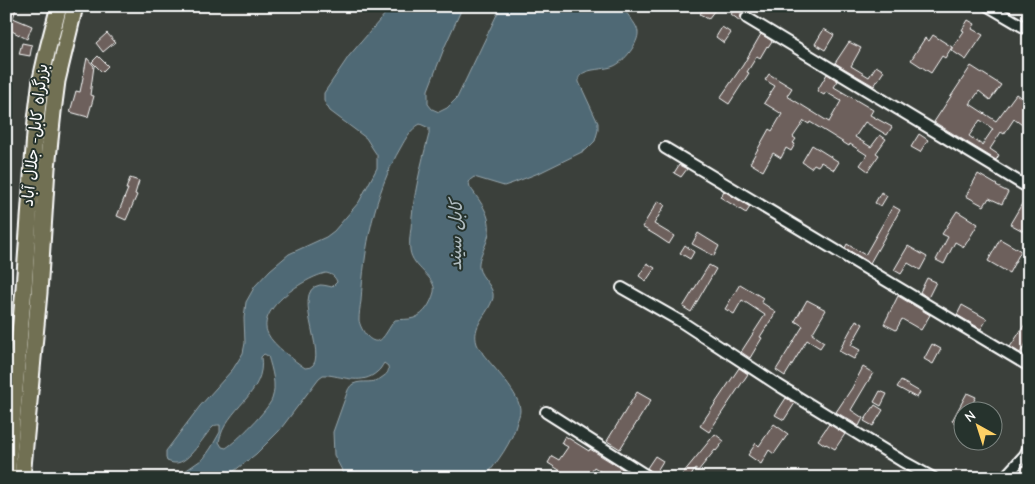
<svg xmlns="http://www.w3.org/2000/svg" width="1035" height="484" viewBox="0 0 1035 484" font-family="'Comic Neue','Playpen Sans Arabic',sans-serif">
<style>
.water{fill:#506974;stroke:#96a5ac;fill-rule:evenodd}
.building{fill:#6d605c;stroke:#fff;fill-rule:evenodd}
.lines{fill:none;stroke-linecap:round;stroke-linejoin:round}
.minor-casing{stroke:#fff;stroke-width:14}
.highway-casing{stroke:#fff;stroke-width:19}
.minor{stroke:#26332d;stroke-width:10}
.highway{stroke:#716f52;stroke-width:15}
.labels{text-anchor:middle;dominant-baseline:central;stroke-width:4;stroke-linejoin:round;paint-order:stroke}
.street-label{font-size:16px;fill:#fff;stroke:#26332d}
.water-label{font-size:18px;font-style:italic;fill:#b0bcc0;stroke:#26332d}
</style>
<rect width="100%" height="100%" fill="#3b403b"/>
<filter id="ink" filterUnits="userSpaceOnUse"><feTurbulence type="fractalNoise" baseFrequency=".02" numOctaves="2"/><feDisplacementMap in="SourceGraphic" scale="10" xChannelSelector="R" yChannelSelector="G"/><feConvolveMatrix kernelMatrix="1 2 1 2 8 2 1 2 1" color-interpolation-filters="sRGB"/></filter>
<g filter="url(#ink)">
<!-- water -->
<path class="water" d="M392 6H463L445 46 428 90V104L432 109 439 112 447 108 457 98 501 6H629L626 12C630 18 637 25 638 32 639 43 624 62 614 66 606 70 587 68 581 75 578 77 579 79 579 82L598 123V130L595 141 586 150 541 172 513 183 504 186 474 177 470 180 469 183 470 187C484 207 496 221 485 246 482 253 478 260 479 268 481 278 495 287 493 298 488 315 471 325 477 344 478 347 482 351 483 354 493 367 521 395 520 411 520 414 518 419 517 422 512 443 498 460 485 478H346L334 455 333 432 348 390C349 388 350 386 353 384 364 379 372 386 384 376 388 373 389 371 388 366L384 363C382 366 380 370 377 372 363 385 344 377 328 375H323L319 378 279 431 256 454 225 478H175L204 458 211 448 220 432V425C216 425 215 425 213 427 204 435 189 464 175 463 172 463 170 462 167 461L166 458V451L200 406 233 369 243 353 245 343 244 318 246 302 255 286 270 270 289 254 326 237 334 231 359 202 377 168V155L373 149 366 138 330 111 324 101V93L349 56ZM420 124 429 128V134C421 165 413 196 411 228 410 235 409 243 410 250 412 268 437 277 434 292 431 303 425 314 414 318 408 320 401 319 395 320 390 325 384 340 378 341 369 343 360 328 359 320 359 314 360 307 361 301 364 249 374 193 401 147 406 138 411 129 420 124ZM326 273C331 274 335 276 337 282L332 287C328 286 324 285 320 285 287 290 336 369 305 368 295 361 273 345 268 334 255 309 306 277 326 273ZM264 354 268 356C272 370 277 385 272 399 268 410 237 441 226 448L222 447 219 442C225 408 267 394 261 357Z"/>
<!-- building -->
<g class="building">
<polygon points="6,6 17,6 13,18 32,26 27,39 8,29 6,33"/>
<polygon points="705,6 718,6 708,19 700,14"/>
<polygon points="736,6 750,6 746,11 741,14 740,21 731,14"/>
<polygon points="968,20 975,24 972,29 983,35 966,60 951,50 964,31 962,30"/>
<polygon points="722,27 731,33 724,43 716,37"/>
<polygon points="824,29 834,35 825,50 815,44"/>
<polygon points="107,33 115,42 103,52 96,43"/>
<polygon points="761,34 772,41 768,47 767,46 760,58 757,56 747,72 749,73 729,104 720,98 743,65"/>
<polygon points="933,35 952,47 945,58 942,56 931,73 911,60 925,38 929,41"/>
<polygon points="849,42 861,48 851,66 869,77 876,66 884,71 874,86 835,63"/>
<polygon points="22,43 32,45 30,56 19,54"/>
<polygon points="98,56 108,66 102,72 92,62"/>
<polygon points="87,58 94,66 90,95 94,96 88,117 70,112 76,91 80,92"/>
<path d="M971 66 1001 85 990 100 979 91 970 104 996 121 1016 94 1023 99 1029 90V109L1024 116 1029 119V122L1025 127 1014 119 1004 134 1001 132 990 149 999 155 996 160 934 122ZM980 120 993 129 982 145 969 136Z"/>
<polygon points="769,74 792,88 787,96 829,122 841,101 826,92 824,95 817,91 827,74 838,81 834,87 873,110 870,115 892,127 887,135 865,122 855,137 871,147 880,135 886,139 876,153 879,155 868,171 860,165 867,155 850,144 849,146 810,122 809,124 804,121 793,137 796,139 793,143 795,144 791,151 786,148 781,158 773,153 763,171 750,163 769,129 772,131 782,114 764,103 775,86 765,80"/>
<polygon points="919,134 928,140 920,152 911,147"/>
<polygon points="812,145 839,162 834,170 821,162 818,166 814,164 811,168 802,162"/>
<polygon points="679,165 687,169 681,177 674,173"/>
<polygon points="978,174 997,185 996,186 1008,192 1002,204 989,198 984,206 966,196"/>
<polygon points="130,178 139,181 135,194 137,195 126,220 117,216 128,189 126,189"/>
<polygon points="724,191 750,207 746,213 720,197"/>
<polygon points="881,192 887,196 881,206 875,203"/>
<polygon points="658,201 665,205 654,224 674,236 669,244 657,236 642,227"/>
<polygon points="1023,202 1029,205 1029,221 1023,231 1010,224"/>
<polygon points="893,206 900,210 870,263 845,248 847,244 865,255"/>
<polygon points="957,211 978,224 964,247 955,242 944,264 936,260 948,237 942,234"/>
<polygon points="698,233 719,246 714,256 692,244"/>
<polygon points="1000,239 1021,251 1009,273 988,261"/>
<polygon points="685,245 694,252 690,259 680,253"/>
<polygon points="908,246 927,257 920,270 908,263 901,274 894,270"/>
<polygon points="647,263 655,268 646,281 639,276"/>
<polygon points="709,265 716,269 691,312 683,307"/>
<polygon points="927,278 936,282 928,298 920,292"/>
<polygon points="740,284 763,298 761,302 776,312 760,337 762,338 750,358 741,352 765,315 742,300 734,314 725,309"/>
<polygon points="898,296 930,315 921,330 902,319 896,330 884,324"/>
<polygon points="807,300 826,310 812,334 824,342 820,348 807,340 785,376 776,370 803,326 795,321"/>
<polygon points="962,305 987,319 981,329 957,315"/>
<polygon points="1029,318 1029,339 1020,353 1010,347"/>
<polygon points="856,320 863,324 851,345 860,350 854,359 839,351"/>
<polygon points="932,344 941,349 933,364 924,359"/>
<polygon points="863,367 873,373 851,410 863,418 859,426 836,412 852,388"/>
<polygon points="739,368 748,374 709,432 700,426"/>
<polygon points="901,381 920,392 917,398 897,387"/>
<polygon points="880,391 887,394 881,406 874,402"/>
<polygon points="637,392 651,400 620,449 607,441"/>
<polygon points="967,393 976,397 968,412 962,412 962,427 952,421"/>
<polygon points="786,398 795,403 784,420 775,415"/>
<polygon points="875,405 883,410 873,426 864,421"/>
<polygon points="774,424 788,434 774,454 769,450 761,464 748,455 756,443 759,446"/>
<polygon points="829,424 845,434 835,449 826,444 825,445 818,440"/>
<polygon points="715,434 724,441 716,451 715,450 698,471 695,469 690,478 679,478"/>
<polygon points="565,436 589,451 590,449 637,478 610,478 594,467 587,478 572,478 548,463 552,456 559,460 568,447 561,443"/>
<polygon points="655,456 663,461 655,474 647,468"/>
</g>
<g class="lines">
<defs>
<g id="minor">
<polyline points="988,6 1029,30"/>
<polyline points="747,18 1029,188"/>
<polyline points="665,148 1029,366"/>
<polyline points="622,288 680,321 778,385 902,461 933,478"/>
<polyline points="546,412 650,478"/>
<polyline points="1004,478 1025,455 1029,447"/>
</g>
<g id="highway">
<polyline points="7,478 24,288 36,120 41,79 48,48 59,6"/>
<polyline points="22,478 39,293 47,168 53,112 57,81 75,6"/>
</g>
</defs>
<!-- minor casing -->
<use href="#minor" class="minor-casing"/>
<!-- highway casing -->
<use href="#highway" class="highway-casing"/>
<!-- minor -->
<use href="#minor" class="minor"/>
<!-- highway -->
<use href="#highway" class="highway"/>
</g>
</g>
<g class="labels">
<!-- street labels -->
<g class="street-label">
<text transform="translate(35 135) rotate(-84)">بزرگراه کابل- جلال آباد</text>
</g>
<!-- water labels -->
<g class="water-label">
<text transform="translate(456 235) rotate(-89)">کابل سيند</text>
</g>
</g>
<!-- margin -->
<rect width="1035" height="484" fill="none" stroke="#26332d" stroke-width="25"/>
<rect x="12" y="12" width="1010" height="459" fill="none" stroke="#fff" stroke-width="2" filter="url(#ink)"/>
<!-- north arrow -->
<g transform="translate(978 426) rotate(321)"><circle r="24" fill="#26332d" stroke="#7d8581"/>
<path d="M0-4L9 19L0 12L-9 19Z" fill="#ffd166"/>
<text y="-8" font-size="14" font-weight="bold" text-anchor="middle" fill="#ffffff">N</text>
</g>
</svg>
